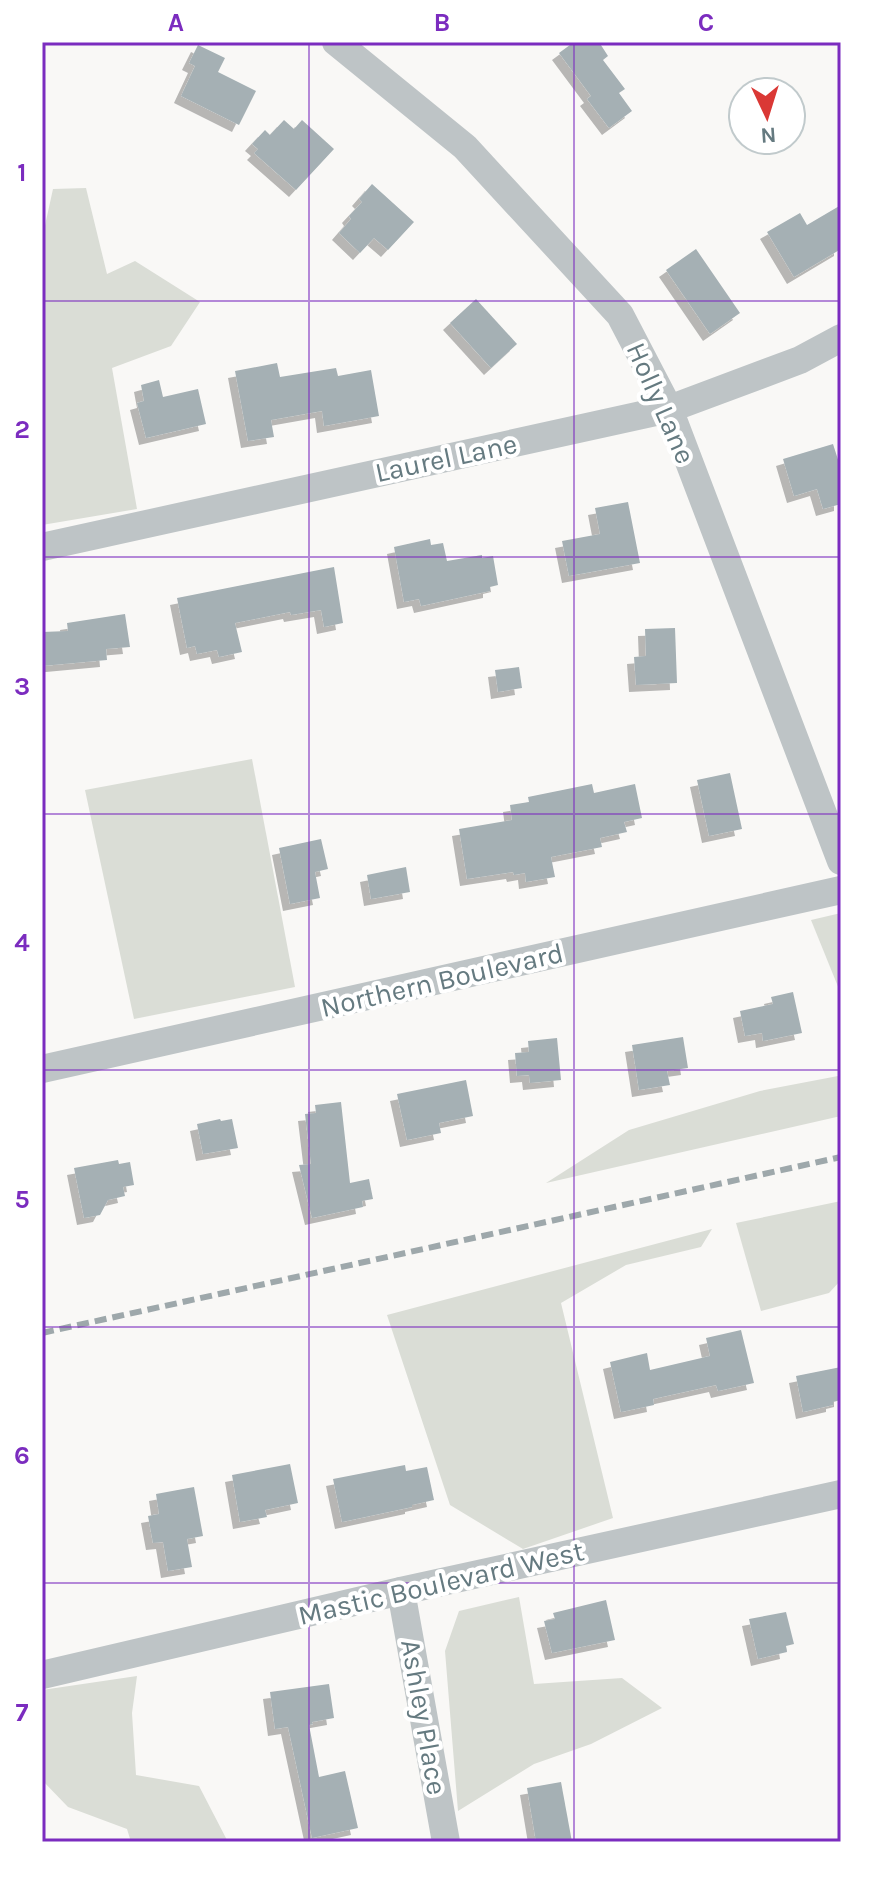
<svg xmlns="http://www.w3.org/2000/svg" width="883" height="1884" viewBox="0 0 883 1884" font-family="Karla,sans-serif">
<style>
.green{fill:#daddd6}
.building{fill:#a5b0b4;filter:url(#shadow)}
.lines{fill:none;stroke-linecap:round;stroke-linejoin:round}
.minor{stroke:#bec4c6;stroke-width:28}
.rail{stroke:#9ea8ab;stroke-width:6;stroke-dasharray:12 6;stroke-linecap:butt}
.grid{fill:none;stroke:#7b2cbf;stroke-width:2;stroke-opacity:0.55}
.labels{text-anchor:middle;dominant-baseline:central;stroke-width:8;stroke-linejoin:round;paint-order:stroke}
.street-label{font-size:28px;fill:#657a80;stroke:#fff}
.neatline{fill:none;stroke:#7b2cbf;stroke-width:3}
.grid-label{font-size:26px;text-anchor:middle;font-weight:bold;fill:#7b2cbf}
</style>
<defs>
<filter id="shadow"><feDropShadow dx="-7" dy="7" stdDeviation="0" flood-color="#0004"/></filter>
</defs>
<rect width="100%" height="100%" fill="#f9f8f6"/>
<!-- green -->
<g class="green">
<polygon points="86,188 107,274 135,261 200,302 171,346 112,368 137,509 42,525 42,239 53,189"/>
<polygon points="252,759 295,987 134,1019 85,790"/>
<polygon points="841,913 841,994 811,920"/>
<polygon points="841,1069 841,1116 546,1183 629,1130 760,1091 838,1076"/>
<polygon points="841,1201 841,1280 829,1293 761,1311 736,1223"/>
<polygon points="712,1229 701,1247 626,1265 561,1303 613,1518 523,1549 450,1505 387,1315"/>
<polygon points="519,1597 534,1684 622,1678 662,1708 591,1744 534,1764 458,1811 445,1651 459,1611"/>
<polygon points="137,1676 132,1713 136,1775 199,1786 228,1842 131,1842 127,1829 68,1807 42,1780 42,1690"/>
</g>
<!-- building -->
<g class="building">
<polygon points="574,42 599,42 608,56 603,60 625,89 619,93 632,111 609,128 587,99 591,96 559,53"/>
<polygon points="198,45 225,58 218,72 256,91 239,125 181,96 195,66 189,63"/>
<polygon points="284,120 294,129 302,120 334,149 296,190 254,153 258,149 252,144 265,130 270,135"/>
<polygon points="372,184 414,222 388,250 374,238 360,253 339,233 351,219 349,216 362,202 359,199"/>
<polygon points="841,205 841,249 794,277 767,232 800,213 807,225"/>
<polygon points="696,249 740,313 710,334 666,270"/>
<polygon points="476,299 517,344 491,368 450,323"/>
<polygon points="277,363 280,377 336,368 338,376 371,370 379,416 324,426 322,411 271,420 274,437 248,441 235,371"/>
<polygon points="159,380 163,397 198,389 206,424 146,438 137,403 144,401 141,385"/>
<polygon points="833,444 841,469 841,504 823,509 817,489 794,496 783,459"/>
<polygon points="628,502 640,563 569,576 562,541 600,534 595,508"/>
<polygon points="430,539 431,545 443,543 447,561 482,555 482,558 493,556 498,585 490,587 490,591 421,606 419,599 404,602 394,547"/>
<polygon points="334,567 343,623 324,627 321,610 291,615 290,612 235,623 242,652 219,657 217,650 197,654 195,646 187,648 177,598"/>
<polygon points="125,614 130,647 106,649 107,660 42,666 42,632 68,631 67,623"/>
<polygon points="675,628 677,683 636,685 634,657 646,656 645,629"/>
<polygon points="519,667 522,688 498,692 495,670"/>
<polygon points="730,773 742,829 709,836 697,780"/>
<polygon points="592,784 594,793 635,784 642,818 624,822 627,832 600,838 602,847 551,857 555,877 526,882 525,873 514,875 513,872 467,879 459,829 512,820 510,805 529,802 528,797"/>
<polygon points="321,839 328,869 315,872 320,898 290,904 279,848"/>
<polygon points="406,867 410,892 371,899 367,875"/>
<polygon points="793,992 802,1033 763,1041 762,1033 745,1036 740,1011 773,1004 771,997"/>
<polygon points="683,1037 688,1068 667,1071 670,1085 639,1090 632,1045"/>
<polygon points="557,1038 561,1080 530,1083 529,1075 517,1076 515,1053 529,1052 528,1041"/>
<polygon points="466,1080 473,1116 439,1123 441,1133 407,1140 397,1094"/>
<polygon points="341,1102 350,1183 369,1179 373,1199 362,1201 363,1207 312,1218 299,1165 311,1164 305,1114 316,1113 315,1105"/>
<polygon points="220,1119 221,1121 232,1119 238,1148 203,1154 197,1124"/>
<polygon points="118,1160 119,1164 130,1162 134,1185 123,1187 125,1196 108,1200 100,1215 84,1218 74,1168"/>
<polygon points="741,1330 754,1383 718,1391 716,1385 653,1399 654,1405 621,1412 610,1362 647,1353 650,1370 710,1356 706,1338"/>
<polygon points="841,1367 841,1400 833,1402 833,1405 803,1412 796,1376"/>
<polygon points="290,1464 298,1503 265,1510 267,1517 240,1522 232,1475"/>
<polygon points="405,1465 406,1471 427,1467 434,1500 412,1505 412,1507 342,1522 333,1479"/>
<polygon points="194,1487 203,1536 187,1539 192,1567 168,1571 163,1542 153,1543 148,1516 159,1514 156,1494"/>
<polygon points="606,1600 615,1640 552,1653 544,1621 555,1619 553,1613"/>
<polygon points="786,1612 794,1644 786,1646 787,1652 758,1659 749,1619"/>
<polygon points="329,1684 334,1718 312,1722 313,1724 309,1725 319,1777 345,1771 358,1828 312,1838 288,1727 275,1729 270,1692"/>
<polygon points="561,1782 572,1842 536,1842 527,1788"/>
</g>
<g class="lines">
<!-- minor -->
<g class="minor">
<polyline points="336,42 465,147 620,315 669,409 841,861"/>
<polyline points="42,547 669,409 800,360 841,338"/>
<polyline points="42,1069 841,890"/>
<polyline points="401,1591 446,1842"/>
<polyline points="42,1675 401,1591 841,1494"/>
</g>
<!-- rail -->
<polyline class="rail" points="42,1333 841,1157"/>
</g>
<!-- grid -->
<path class="grid" d="M309 42V1842M574 42V1842M42 301H841M42 557H841M42 814H841M42 1070H841M42 1327H841M42 1583H841"/>
<g class="labels">
<!-- street labels -->
<g class="street-label">
<text transform="translate(661 403) rotate(66)">Holly Lane</text>
<text transform="translate(446 458) rotate(-12)">Laurel Lane</text>
<text transform="translate(442 980) rotate(-13)">Northern Boulevard</text>
<text transform="translate(441 1583) rotate(-13)">Mastic Boulevard West</text>
<text transform="translate(424 1717) rotate(80)">Ashley Place</text>
</g>
</g>
<!-- border -->
<rect width="883" height="1884" fill="none" stroke="#ffffff" stroke-width="88"/>
<!-- north arrow -->
<g transform="translate(767 116) rotate(176)"><circle r="38" fill="#ffffff" stroke="#c1cacc" stroke-width="2"/>
<path d="M0-6L14 30L0 20L-14 30Z" fill="#da3835"/>
<text y="-12" font-size="22" font-weight="bold" text-anchor="middle" fill="#657a80">N</text>
</g>
<rect x="44" y="44" width="795" height="1796" class="neatline"/>
<g class="grid-label">
<text x="176" y="31">A</text>
<text x="442" y="31">B</text>
<text x="706" y="31">C</text>
<text x="22" y="181">1</text>
<text x="22" y="438">2</text>
<text x="22" y="695">3</text>
<text x="22" y="951">4</text>
<text x="22" y="1208">5</text>
<text x="22" y="1464">6</text>
<text x="22" y="1721">7</text>
</g>
</svg>
